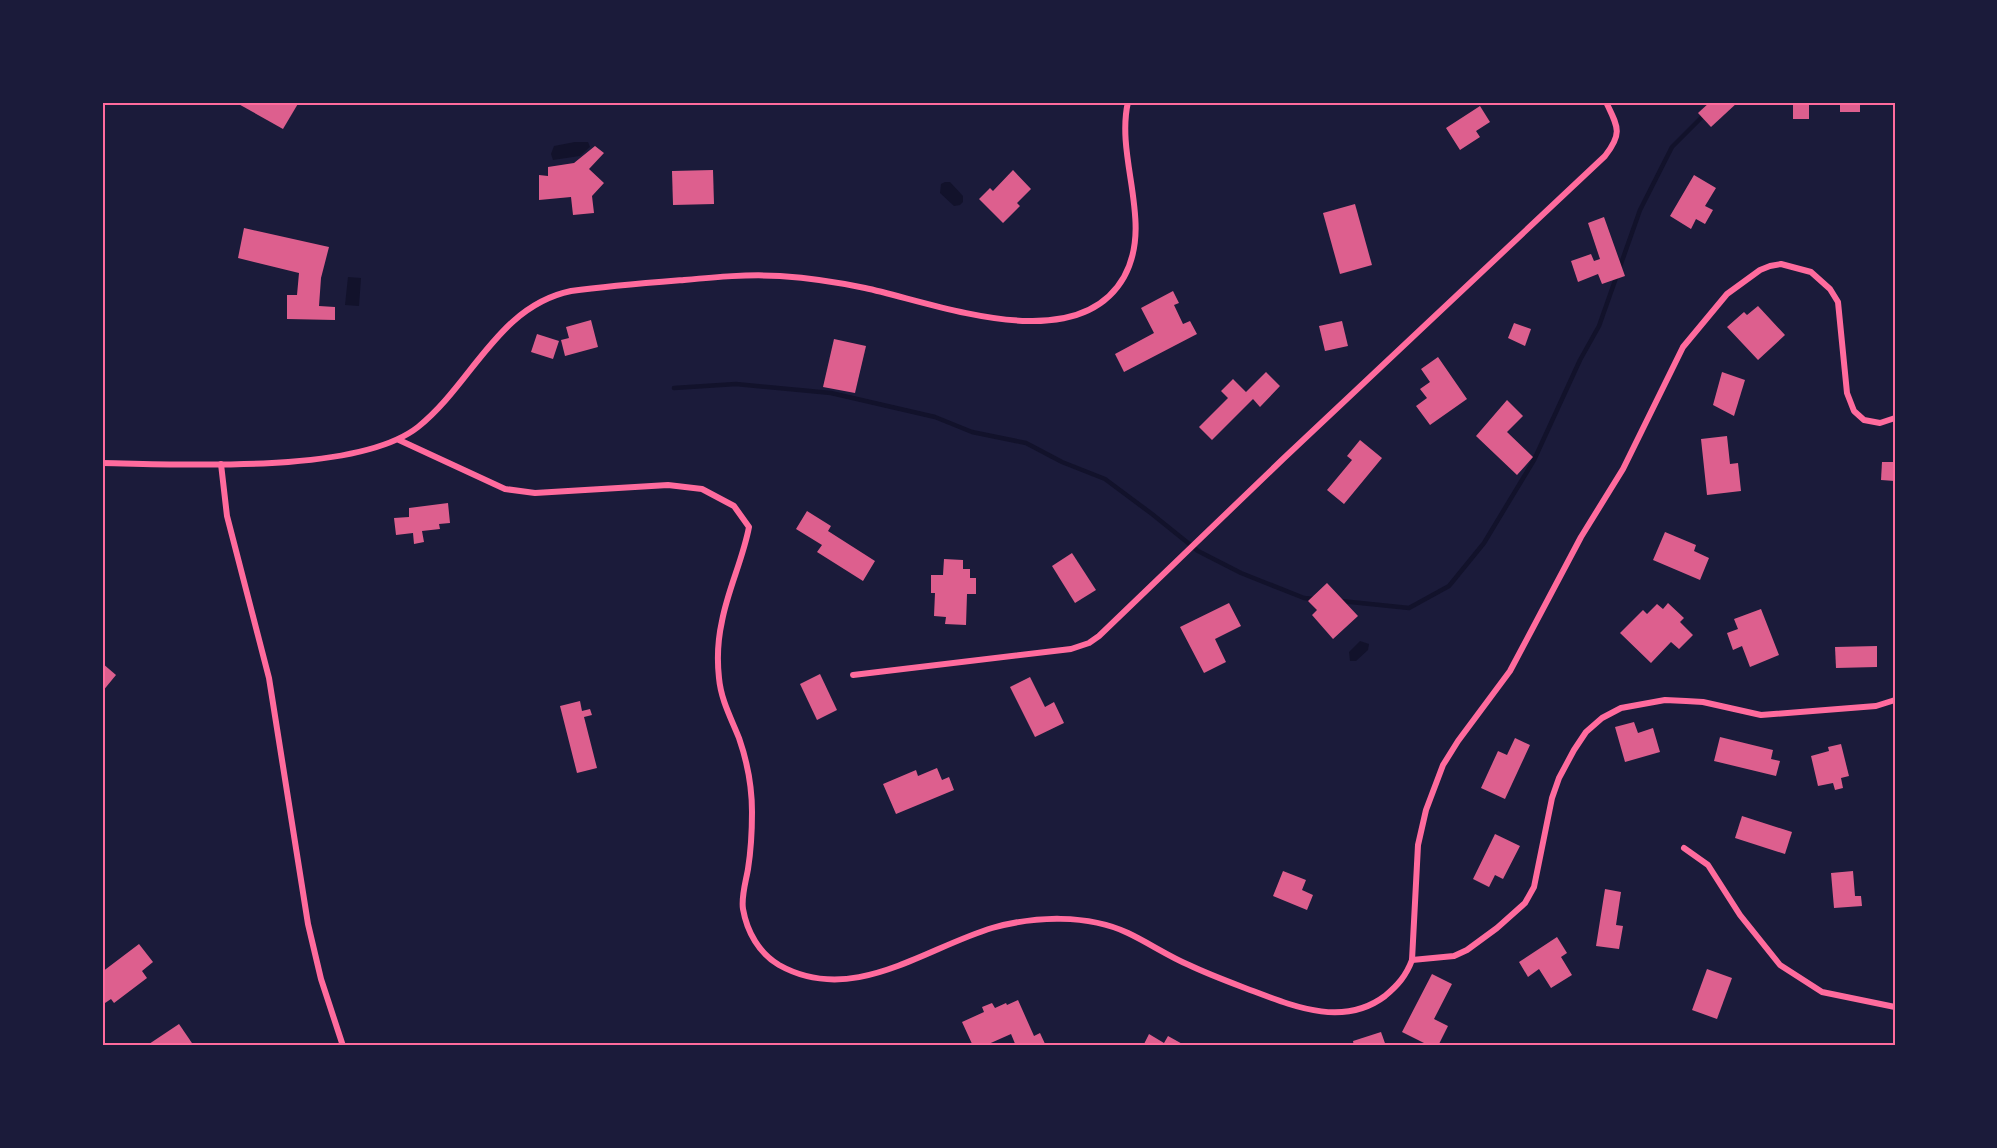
<svg xmlns="http://www.w3.org/2000/svg" width="1997" height="1148" viewBox="0 0 1997 1148" font-family="'DejaVu Sans',sans-serif">
<style>
.water{fill:#12122b}
.lines{fill:none;stroke-linecap:round;stroke-linejoin:round}
.stream{stroke:#12122b;stroke-width:4.5}
.building{fill:#dd5f8e}
.minor{stroke:#ff6b9d;stroke-width:6}
.neatline{fill:none;stroke:#ff6b9d;stroke-width:2}
</style>
<rect width="100%" height="100%" fill="#1b1b3a"/>
<!-- water -->
<g class="water">
<polygon points="575,142 588,142 590,147 580,156 553,160 551,154 554,146"/>
<polygon points="945,182 950,182 963,196 963,202 960,205 954,206 940,193 941,184"/>
<polygon points="348,277 361,278 359,306 345,305"/>
<polygon points="1360,641 1369,644 1368,650 1356,661 1350,661 1349,652"/>
</g>
<g class="lines">
<!-- stream -->
<g class="stream">
<polyline points="674,388 736,384 831,393 935,417 972,432 1026,443 1062,462 1105,479 1152,514 1198,551 1241,573 1304,598 1314,599"/>
<polyline points="1341,601 1409,608 1449,586 1484,543 1534,460 1580,360 1599,326 1640,210 1672,147 1706,113"/>
</g>
</g>
<!-- building -->
<g class="building">
<polygon points="235,102 299,102 283,129"/>
<polygon points="1710,102 1738,102 1711,127 1698,113"/>
<rect x="1793" y="102" width="16" height="17"/>
<rect x="1840" y="102" width="20" height="10"/>
<polygon points="1480,106 1490,122 1476,131 1480,137 1460,150 1446,128"/>
<polygon points="595,146 604,153 589,169 604,183 592,196 594,213 573,215 571,197 539,200 539,175 548,176 548,167 574,163"/>
<polygon points="713,170 714,204 673,205 672,171"/>
<polygon points="1013,170 1031,189 1017,203 1020,206 1003,223 979,199 990,188 993,191"/>
<polygon points="1694,175 1716,188 1705,206 1713,210 1705,224 1696,219 1691,229 1670,216"/>
<polygon points="1355,204 1372,265 1340,274 1323,213"/>
<polygon points="1604,217 1625,276 1602,284 1598,274 1578,282 1571,261 1591,254 1594,261 1600,259 1588,223"/>
<polygon points="244,228 329,247 321,278 319,306 335,307 335,320 287,319 287,295 297,295 299,273 238,258"/>
<polygon points="1173,291 1179,303 1174,305 1183,324 1190,321 1197,334 1124,372 1115,354 1154,333 1141,308"/>
<polygon points="1758,306 1785,335 1758,360 1727,327 1744,312 1747,315"/>
<polygon points="591,320 598,347 565,356 561,340 569,338 566,327"/>
<polygon points="1342,321 1348,346 1325,351 1319,326"/>
<polygon points="1514,323 1531,329 1525,346 1508,338"/>
<polygon points="537,334 559,341 553,359 531,352"/>
<polygon points="834,339 866,346 855,393 823,387"/>
<polygon points="1438,357 1467,399 1430,425 1416,406 1427,398 1420,389 1430,382 1421,369"/>
<polygon points="1266,372 1280,386 1260,407 1253,399 1212,440 1199,427 1228,398 1221,391 1233,379 1246,392"/>
<polygon points="1722,372 1745,380 1734,416 1713,405"/>
<polygon points="1507,400 1523,416 1507,432 1533,457 1517,475 1476,436"/>
<polygon points="1727,436 1730,464 1738,463 1741,491 1707,495 1701,439"/>
<polygon points="1360,440 1382,458 1344,504 1327,490 1352,460 1347,456"/>
<polygon points="1882,462 1895,462 1895,481 1881,480"/>
<polygon points="448,503 450,523 439,524 440,529 422,531 424,542 414,544 413,533 396,535 394,518 409,517 409,508"/>
<polygon points="807,511 831,526 828,531 875,561 863,581 817,552 822,545 796,529"/>
<polygon points="1665,532 1696,545 1694,551 1709,558 1700,580 1653,560"/>
<polygon points="1072,553 1096,590 1075,603 1052,566"/>
<polygon points="944,559 963,560 963,569 970,569 970,578 976,578 976,594 967,594 966,625 945,624 946,617 934,616 935,593 931,593 931,575 943,575"/>
<polygon points="1327,583 1358,616 1333,639 1312,615 1317,610 1308,601"/>
<polygon points="1229,603 1241,626 1215,639 1226,662 1204,673 1180,627"/>
<polygon points="1668,603 1684,618 1680,622 1693,635 1679,649 1671,642 1651,663 1620,633 1643,610 1647,614 1657,604 1663,609"/>
<polygon points="1761,609 1779,655 1750,667 1742,646 1733,650 1727,633 1738,629 1734,619"/>
<polygon points="1877,646 1877,667 1836,668 1835,647"/>
<polygon points="102,663 116,675 102,692"/>
<polygon points="820,674 837,710 817,720 800,684"/>
<polygon points="1030,677 1045,707 1054,702 1064,723 1035,737 1010,687"/>
<polygon points="580,701 582,711 590,709 592,715 584,717 597,768 577,773 560,706"/>
<polygon points="1634,722 1638,733 1653,728 1660,752 1625,762 1615,727"/>
<polygon points="1720,737 1773,750 1771,759 1780,761 1776,776 1714,761"/>
<polygon points="1515,738 1530,745 1505,799 1481,788 1498,751 1507,755"/>
<polygon points="1841,744 1849,776 1841,778 1843,788 1835,790 1833,783 1818,786 1811,756 1829,751 1828,747"/>
<polygon points="937,768 942,780 949,777 954,790 896,814 883,784 916,770 918,776"/>
<polygon points="1742,816 1792,832 1785,854 1735,838"/>
<polygon points="1495,834 1520,846 1503,879 1495,875 1489,887 1473,879"/>
<polygon points="1283,871 1306,880 1302,890 1313,895 1307,910 1273,896"/>
<polygon points="1853,871 1855,896 1861,896 1862,906 1834,908 1831,873"/>
<polygon points="1605,889 1621,892 1616,925 1623,926 1619,949 1596,946"/>
<polygon points="1557,937 1567,953 1561,957 1572,975 1551,988 1539,969 1528,977 1519,962"/>
<polygon points="139,944 153,962 142,971 147,978 114,1003 111,999 105,1003 102,999 102,972"/>
<polygon points="1707,969 1732,978 1717,1019 1692,1010"/>
<polygon points="1432,974 1452,984 1434,1019 1448,1026 1438,1046 1430,1046 1402,1032"/>
<polygon points="1018,1000 1034,1036 1040,1033 1046,1046 1016,1046 1011,1034 984,1046 973,1046 962,1022 984,1012 982,1007 992,1003 995,1008 1006,1003 1007,1005"/>
<polygon points="179,1024 194,1046 146,1046"/>
<polygon points="1381,1032 1386,1046 1354,1046 1353,1041"/>
<polygon points="1149,1034 1164,1043 1168,1036 1186,1046 1143,1046"/>
</g>
<g class="lines">
<!-- minor -->
<g class="minor">
<path d="M399 440 505 489 535 493 668 485 702 489 734 506 749 527C743 559 728 589 722 621 718 639 717 660 719 678 721 700 731 718 739 738 747 761 752 788 752 812 752 831 751 850 748 869 746 881 741 897 743 909 747 932 759 953 779 965 852 1006 923 949 992 928 1034 916 1088 914 1128 933 1149 943 1168 956 1189 965 1210 975 1232 983 1253 991 1295 1007 1344 1027 1385 996 1398 985 1406 976 1412 960L1418 845 1426 810 1443 765 1458 741 1510 671 1581 537 1623 469 1683 347 1727 294 1760 270 1770 266 1781 264 1811 272 1830 289 1838 302 1847 393 1854 411 1864 420 1880 423 1895 418"/>
<path d="M102 463C180 464 357 475 418 427 472 384 498 306 571 291 609 286 647 283 684 280 716 277 748 274 780 276 809 278 837 282 865 288 936 303 1077 360 1124 277 1154 223 1115 159 1128 102"/>
<polyline points="221,464 227,516 269,678 308,924 321,979 343,1046"/>
<path d="M853 675 1071 649 1089 643 1099 636 1283 459 1605 156C1623 133 1618 127 1606 102"/>
<polyline points="1684,848 1708,865 1740,915 1780,965 1822,992 1895,1007"/>
<polyline points="1412,960 1454,956 1467,950 1497,928 1525,903 1534,887 1552,798 1559,778 1574,750 1586,732 1602,718 1621,708 1665,700 1686,701 1703,702 1761,715 1876,706 1895,700"/>
</g>
</g>
<!-- border -->
<rect width="1997" height="1148" fill="none" stroke="#1b1b3a" stroke-width="207"/>
<rect x="104" y="104" width="1790" height="940" class="neatline"/>
</svg>
